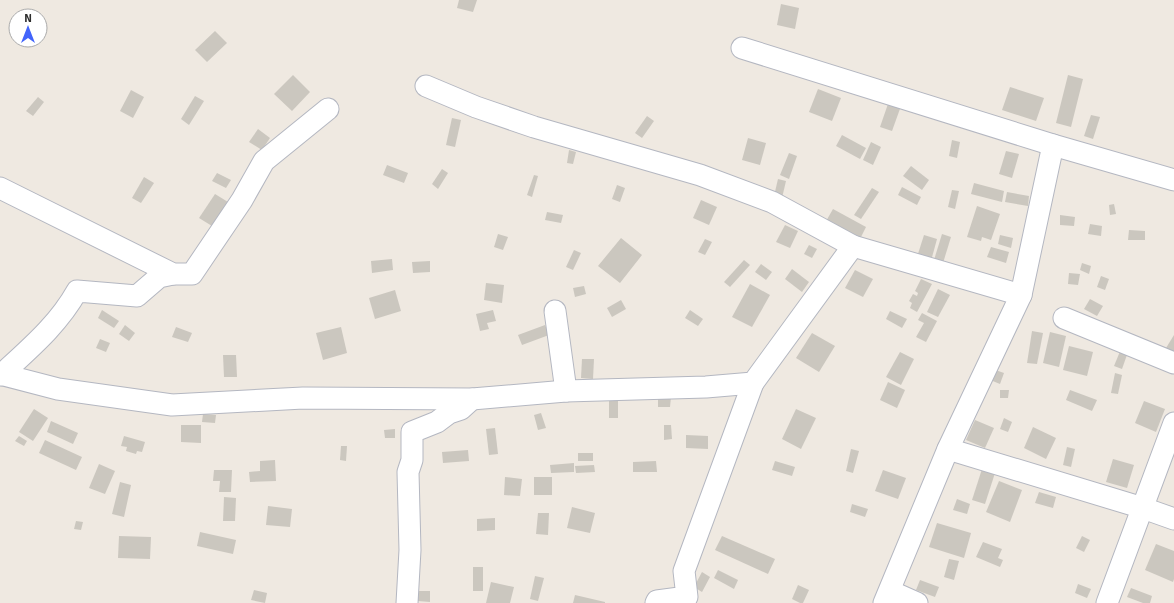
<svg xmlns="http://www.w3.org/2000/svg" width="1174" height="603" viewBox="0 0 1174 603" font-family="Signika,sans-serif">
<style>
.building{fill:#cbc7bf}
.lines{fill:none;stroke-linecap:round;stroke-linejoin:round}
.minor-casing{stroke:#b4b7c1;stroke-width:23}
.minor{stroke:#fff;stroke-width:21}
</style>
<rect width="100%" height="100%" fill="#efe9e1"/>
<!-- building -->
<g class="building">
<polygon points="459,0 477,0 473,12 457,8"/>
<polygon points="781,4 799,8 795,29 777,25"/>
<polygon points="215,31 227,43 207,62 195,50"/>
<polygon points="293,75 310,92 292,111 274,94"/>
<polygon points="1068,75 1083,79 1071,127 1056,123"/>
<polygon points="1010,87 1044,98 1036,121 1002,110"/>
<polygon points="818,89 841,98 832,121 809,112"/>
<polygon points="131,90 144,97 133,118 120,111"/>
<polygon points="195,96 204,101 189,125 181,119"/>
<polygon points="38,97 44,102 33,116 26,111"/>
<polygon points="889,101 901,106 892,131 880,127"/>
<polygon points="1091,115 1100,117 1093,139 1084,136"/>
<polygon points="647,116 654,121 642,138 635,133"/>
<polygon points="452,118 461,120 455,147 446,145"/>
<polygon points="258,129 270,138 262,150 249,142"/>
<polygon points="842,135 866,148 860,159 836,146"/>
<polygon points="748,138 766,143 760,165 742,160"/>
<polygon points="952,140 960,142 957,158 949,156"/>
<polygon points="871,142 881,147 873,165 863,160"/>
<polygon points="569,150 576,152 573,164 567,163"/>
<polygon points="1006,151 1019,154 1012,178 999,174"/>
<polygon points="789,153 797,156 789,179 780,175"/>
<polygon points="387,165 408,173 404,183 383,175"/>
<polygon points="911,166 929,180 922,190 903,176"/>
<polygon points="442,169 448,173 438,189 432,184"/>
<polygon points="217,173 231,180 226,188 212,181"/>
<polygon points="534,175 538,176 532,197 527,195"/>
<polygon points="144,177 154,183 141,203 132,198"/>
<polygon points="778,179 786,181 782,198 774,196"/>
<polygon points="974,183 1004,191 1002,202 971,194"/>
<polygon points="617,185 625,188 620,202 612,199"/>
<polygon points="902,187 921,197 917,205 898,195"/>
<polygon points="872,188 879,192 861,219 854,215"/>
<polygon points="952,190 959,191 955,209 948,207"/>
<polygon points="1007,192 1029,196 1028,206 1005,202"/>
<polygon points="215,194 228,202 212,226 199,218"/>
<polygon points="701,200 717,207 709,225 693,218"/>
<polygon points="1114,204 1116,214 1110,215 1109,205"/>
<polygon points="977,206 1000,214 991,240 982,237 981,241 967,237"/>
<polygon points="833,209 866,227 859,241 825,223"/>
<polygon points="547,212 563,215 561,223 545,220"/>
<polygon points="1060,215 1075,217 1074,226 1060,225"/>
<polygon points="1090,224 1102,226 1101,236 1088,234"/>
<polygon points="785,225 798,231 790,248 776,242"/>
<polygon points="1129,230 1145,231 1145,240 1128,240"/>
<polygon points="498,234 508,237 503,250 494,247"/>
<polygon points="942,234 951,237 943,263 934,260"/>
<polygon points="924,235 937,239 931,261 917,257"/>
<polygon points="1000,235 1013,238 1011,248 998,244"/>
<polygon points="621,238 642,255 620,283 598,266"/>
<polygon points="705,239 712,242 705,255 698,252"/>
<polygon points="809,245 817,249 812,258 804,254"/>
<polygon points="991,247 1009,252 1006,263 987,257"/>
<polygon points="574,250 581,253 573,270 566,267"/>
<polygon points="392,259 393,270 372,273 371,261"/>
<polygon points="744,260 750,265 730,287 724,282"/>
<polygon points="430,261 430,272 413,273 412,262"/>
<polygon points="1082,263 1091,266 1089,274 1080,270"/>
<polygon points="761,264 772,272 766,280 755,272"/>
<polygon points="792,269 809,282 802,292 785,279"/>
<polygon points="855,270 873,279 863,297 845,288"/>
<polygon points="1069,273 1080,274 1078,285 1068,284"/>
<polygon points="1101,276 1109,279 1105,290 1097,287"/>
<polygon points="921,279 932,284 917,312 910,308 912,303 909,301 913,294 917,296 918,293 915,291"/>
<polygon points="486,283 504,285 502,303 484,300"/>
<polygon points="750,284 770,295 752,327 732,317"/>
<polygon points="584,286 586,294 575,297 573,288"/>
<polygon points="938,289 950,295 938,317 927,312"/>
<polygon points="395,290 401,311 375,319 369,298"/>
<polygon points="1090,299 1103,306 1097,316 1084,309"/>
<polygon points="621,300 626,309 612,317 607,308"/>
<polygon points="102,310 119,321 114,328 98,318"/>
<polygon points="493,310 496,321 487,323 489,329 480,331 476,314"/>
<polygon points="690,310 703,319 698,326 685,318"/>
<polygon points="890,311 907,319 902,328 886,319"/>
<polygon points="922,313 937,321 926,342 916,337 924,323 918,320"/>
<polygon points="125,325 135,333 129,341 119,334"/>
<polygon points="545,325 549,335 522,345 518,335"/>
<polygon points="176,327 192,333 188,342 172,337"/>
<polygon points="341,327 347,353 323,360 316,333"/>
<polygon points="1032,331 1043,333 1037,364 1027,363"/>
<polygon points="1050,332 1066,336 1059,367 1043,363"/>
<polygon points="812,333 835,346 819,372 796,358"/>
<polygon points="1174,335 1174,353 1166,348"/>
<polygon points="100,339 110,343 106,352 96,348"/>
<polygon points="1069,346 1093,352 1087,376 1063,370"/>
<polygon points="1121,349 1128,352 1122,369 1114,366"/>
<polygon points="900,352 914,359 901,385 886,377"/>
<polygon points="223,355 236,355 237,377 224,377"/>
<polygon points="582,359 594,359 593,379 581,378"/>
<polygon points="987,367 1004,373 1000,384 983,377"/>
<polygon points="1115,373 1122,375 1118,394 1111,393"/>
<polygon points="888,382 905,390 897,408 880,400"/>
<polygon points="1000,390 1009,390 1008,398 1000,398"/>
<polygon points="1070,390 1097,400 1092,411 1066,400"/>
<polygon points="658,397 671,397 670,407 658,407"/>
<rect x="609" y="399" width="9" height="19"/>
<polygon points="1144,401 1165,409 1156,432 1135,423"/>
<polygon points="34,409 48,418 33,441 19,432"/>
<polygon points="796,409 816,418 801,449 782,439"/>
<polygon points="541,413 546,428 538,430 534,415"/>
<polygon points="203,414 216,415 215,423 202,422"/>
<polygon points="1004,418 1012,422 1008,432 1000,429"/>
<polygon points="975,420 994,428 985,448 966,440"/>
<polygon points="51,421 78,433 73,444 47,432"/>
<polygon points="181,425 201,425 201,443 181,442"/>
<polygon points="664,425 671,425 672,439 664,440"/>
<polygon points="1033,427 1056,438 1046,459 1024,448"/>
<polygon points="495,428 498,454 489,455 486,429"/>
<polygon points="395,429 395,438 385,438 384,430"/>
<polygon points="686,435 708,436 708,449 686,448"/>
<polygon points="19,436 27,441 24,446 15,441"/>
<polygon points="124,436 145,442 142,452 137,451 136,454 126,451 127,447 121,446"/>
<polygon points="45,440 82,457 76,470 39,453"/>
<polygon points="341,446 347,446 346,461 340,460"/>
<polygon points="1067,447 1075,449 1071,467 1063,465"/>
<polygon points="851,449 859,451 853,473 846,471"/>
<polygon points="468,450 469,461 443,463 442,452"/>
<rect x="578" y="453" width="15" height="8"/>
<polygon points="1113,459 1134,465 1127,488 1106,482"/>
<polygon points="275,460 276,481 250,482 249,472 260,471 260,461"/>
<polygon points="656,461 657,472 633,472 633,462"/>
<polygon points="775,461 795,467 792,476 772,470"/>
<polygon points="574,463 574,472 551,473 550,465"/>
<polygon points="99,464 115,471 105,494 89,488"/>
<polygon points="594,465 595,472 576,473 575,466"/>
<polygon points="982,469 995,473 985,504 972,500"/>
<polygon points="214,470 232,470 231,492 219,492 220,481 213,481"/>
<polygon points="883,470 906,478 898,499 875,491"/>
<polygon points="505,477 522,479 520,496 504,495"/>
<rect x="534" y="477" width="18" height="18"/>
<polygon points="999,481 1022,490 1010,522 986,512"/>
<polygon points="120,482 131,485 124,517 112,514"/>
<polygon points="1039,492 1056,497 1053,508 1035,503"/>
<polygon points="224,497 236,498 235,521 223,521"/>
<polygon points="957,499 970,504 967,514 953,510"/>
<polygon points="852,504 868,509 865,517 850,512"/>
<polygon points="268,506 292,509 290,527 266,525"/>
<polygon points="572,507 595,513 590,533 567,528"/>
<polygon points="538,513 549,513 548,535 536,534"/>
<polygon points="495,518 495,530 477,531 477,519"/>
<polygon points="76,521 83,522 81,530 74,529"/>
<polygon points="937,523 971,533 964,558 929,547"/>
<polygon points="200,532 236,540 233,554 197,546"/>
<polygon points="119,536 151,537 150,559 118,558"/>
<polygon points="722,536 775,559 768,574 715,550"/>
<polygon points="1082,536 1090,540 1084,552 1076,548"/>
<polygon points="983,542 1002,549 998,558 1003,560 1000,567 976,557"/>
<polygon points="1156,544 1174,551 1174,579 1173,582 1145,570"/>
<polygon points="949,559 959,561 954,580 944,577"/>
<rect x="473" y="567" width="10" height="24"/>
<polygon points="718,570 738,580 734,589 714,578"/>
<polygon points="702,572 710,577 702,592 694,587"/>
<polygon points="535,576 544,578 538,601 530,599"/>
<polygon points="920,580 939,587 935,597 916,590"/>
<polygon points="491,582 514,587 510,603 486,603"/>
<polygon points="1078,584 1091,589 1087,598 1075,593"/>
<polygon points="798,585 809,590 803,603 800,603 792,599"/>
<polygon points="1131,588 1152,596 1150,603 1143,603 1127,597"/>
<polygon points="254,590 267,593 265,603 251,600"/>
<polygon points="418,591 430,591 430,602 418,601"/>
<polygon points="575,595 605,602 605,603 573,603"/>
</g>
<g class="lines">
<defs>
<g id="minor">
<polyline points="742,48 1053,145 1174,180"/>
<polyline points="426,86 476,107 534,127 700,175 772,202 853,246 1021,295"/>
<polyline points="0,188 173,274 192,274 242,200 264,161 328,109"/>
<polyline points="555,311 566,391"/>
<polyline points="1064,318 1174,363"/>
<polyline points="0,374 58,389 172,405 303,398 472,399 566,391 706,387 753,383 853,246"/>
<path d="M1 375C29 349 58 325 77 291L137 296 159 277 173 274"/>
<polyline points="948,449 1143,508 1174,519"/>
<polyline points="890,591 917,603"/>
<polyline points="407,603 410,550 408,472 412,460 412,432 437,422 449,413 461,409 472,399"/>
<polyline points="656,603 657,601 687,597 684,571 753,383"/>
<polyline points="884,603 948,449 1021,295 1053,145"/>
<polyline points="1107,603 1174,423"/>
</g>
</defs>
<!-- minor casing -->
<use href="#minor" class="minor-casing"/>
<!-- minor -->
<use href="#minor" class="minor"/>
</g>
<!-- north arrow -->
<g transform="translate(28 28)"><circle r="19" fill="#ffffff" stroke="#ababab"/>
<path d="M0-3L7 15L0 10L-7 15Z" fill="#4264fb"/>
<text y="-6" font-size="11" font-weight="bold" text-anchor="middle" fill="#2e2e2e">N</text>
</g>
</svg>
